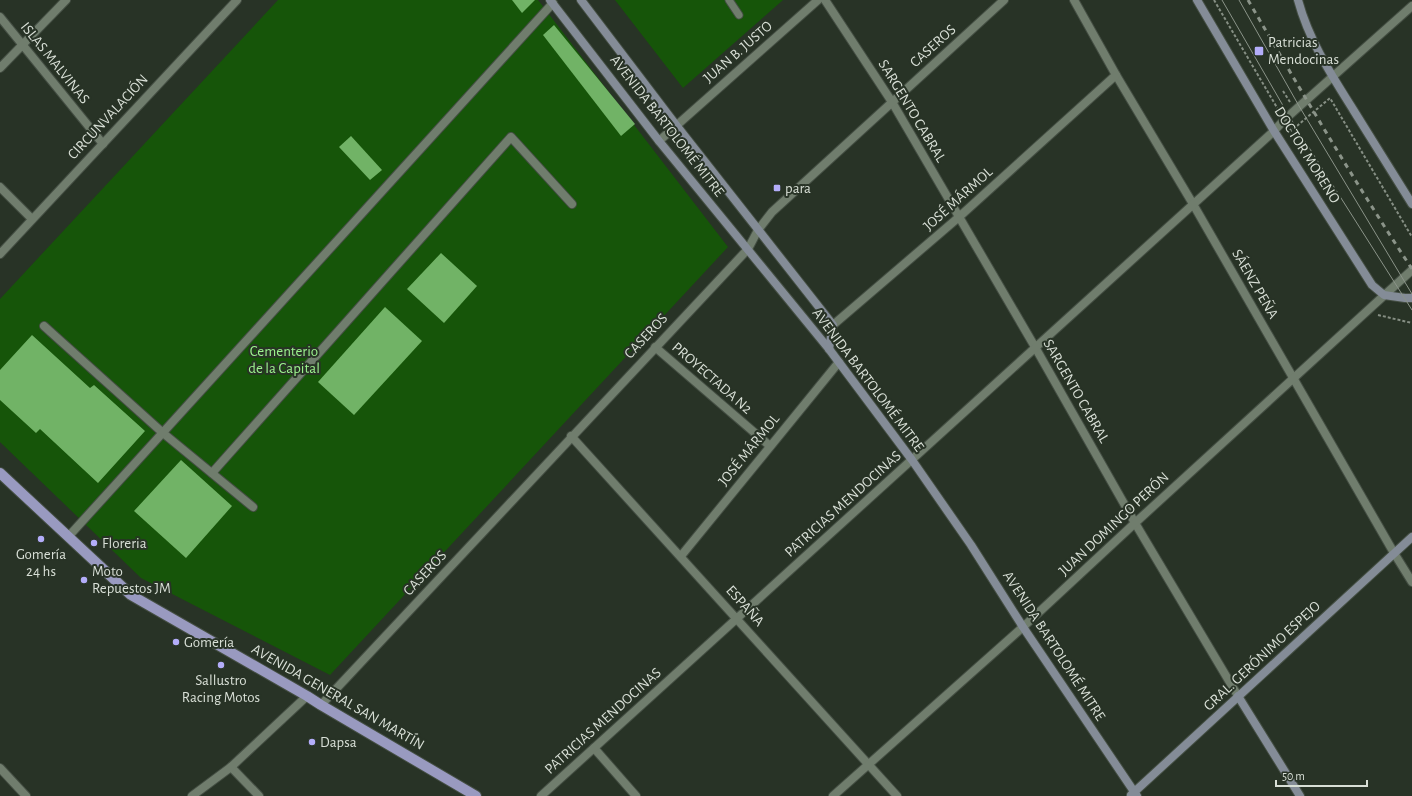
<svg xmlns="http://www.w3.org/2000/svg" width="1412" height="796" viewBox="0 0 1412 796" font-family="'Alegreya Sans',sans-serif">
<style>
.green{fill:#165509}
.building{fill:#71b366}
.lines{fill:none;stroke-linecap:round;stroke-linejoin:round}
.lane-casing{stroke:#444e43;stroke-width:9}
.street-casing{stroke:#444e43;stroke-width:10}
.secondary-casing{stroke:#444e43;stroke-width:10}
.primary-casing{stroke:#444e43;stroke-width:12}
.path{stroke:#868f84;stroke-width:2;stroke-dasharray:3 2;stroke-linecap:butt}
.lane{stroke:#707d6d;stroke-width:7}
.street{stroke:#707d6d;stroke-width:8}
.secondary{stroke:#848c97;stroke-width:8}
.primary{stroke:#999ac0;stroke-width:10}
.tram{stroke:#8b9489;stroke-width:1}
.rail{stroke:#8b9489;stroke-width:3;stroke-dasharray:5 5;stroke-linecap:butt}
.poi-dot{fill:#b3adf9;stroke:#283326;stroke-width:1.5}
.labels{text-anchor:middle;dominant-baseline:central;stroke-width:4;stroke-linejoin:round;paint-order:stroke}
.poi-label{font-size:15px;fill:#d8dfd6;stroke:#283326;text-anchor:start}
.street-label{font-size:15px;fill:#d8dfd6;stroke:#283326}
.park-label{font-size:15px;fill:#9cf28e;stroke:#283326}
</style>
<rect width="100%" height="100%" fill="#283326"/>
<!-- green -->
<g class="green">
<polygon points="278,0 538,0 728,247 330,675 141,578 0,442 0,299"/>
<polygon points="615,0 783,0 683,88"/>
</g>
<!-- building -->
<g class="building">
<polygon points="512,0 535,0 522,13"/>
<polygon points="554,25 635,124 621,136 543,35"/>
<polygon points="351,136 382,170 370,180 339,147"/>
<polygon points="441,253 477,286 444,323 407,289"/>
<polygon points="385,307 422,341 354,415 318,382"/>
<polygon points="32,335 90,388 94,385 145,431 98,483 40,429 36,433 0,400 0,370"/>
<polygon points="181,460 232,506 186,558 134,511"/>
</g>
<g class="lines">
<defs>
<polyline id="lane" points="729,0 739,15"/>
<g id="street">
<polyline points="825,0 892,102 1035,347 1135,523 1238,696"/>
<polyline points="1074,0 1116,75 1193,204 1394,553 1412,582"/>
<polyline points="0,17 103,144"/>
<polyline points="0,68 66,0"/>
<polyline points="659,141 818,0"/>
<polyline points="0,187 32,219"/>
<polyline points="0,254 237,0"/>
<polyline points="833,325 959,217 1116,75"/>
<polyline points="44,326 163,433 253,507"/>
<polyline points="655,347 770,446"/>
<polyline points="571,436 897,796"/>
<polyline points="212,473 511,137 572,204"/>
<polyline points="68,537 553,3"/>
<polyline points="681,556 839,362"/>
<polyline points="321,705 748,249 758,230 772,212 1004,0"/>
<polyline points="594,748 636,796"/>
<polyline points="231,767 259,796"/>
<polyline points="0,768 26,796"/>
<polyline points="192,796 231,767 307,696"/>
<path d="M541 796C786 575 1029 351 1274 131L1284 120 1412 6"/>
<polyline points="833,796 1023,627 1135,523 1412,270"/>
</g>
<g id="secondary">
<polyline points="550,0 659,141 829,349 912,460 971,545 1023,627 1137,796"/>
<polyline points="581,0 676,125 833,325 829,349"/>
<polyline points="1197,0 1274,131 1372,285 1384,295 1405,298 1412,298"/>
<path d="M1298 0C1309 41 1332 76 1354 111 1373 142 1393 173 1412 204"/>
<polyline points="1238,696 1300,796"/>
<polyline points="1131,795 1412,537"/>
</g>
<polyline id="primary" points="0,473 131,595 307,696 321,705 476,796"/>
</defs>
<!-- lane casing -->
<use href="#lane" class="lane-casing"/>
<!-- street casing -->
<use href="#street" class="street-casing"/>
<!-- secondary casing -->
<use href="#secondary" class="secondary-casing"/>
<!-- primary casing -->
<use href="#primary" class="primary-casing"/>
<!-- path -->
<g class="path">
<polyline points="1214,0 1279,111"/>
<polyline points="1283,91 1290,102"/>
<polyline points="1290,129 1291,131 1330,98 1412,237"/>
<polyline points="1378,315 1412,323"/>
</g>
<!-- lane -->
<use href="#lane" class="lane"/>
<!-- street -->
<use href="#street" class="street"/>
<!-- secondary -->
<use href="#secondary" class="secondary"/>
<!-- primary -->
<use href="#primary" class="primary"/>
<!-- tram -->
<g class="tram">
<polyline points="1222,0 1289,116 1412,310"/>
<polyline points="1239,0 1299,106 1412,294"/>
</g>
<!-- rail -->
<path class="rail" d="M1248 0C1301 91 1354 181 1412 269"/>
</g>
<!-- markers -->
<g class="poi-dot">
<rect x="1254" y="46" width="10" height="10" rx="2"/>
<rect x="773" y="184" width="8" height="8" rx="2"/>
<circle cx="41" cy="539" r="4"/>
<circle cx="94" cy="543" r="4"/>
<circle cx="84" cy="580" r="4"/>
<circle cx="176" cy="642" r="4"/>
<circle cx="221" cy="665" r="4"/>
<circle cx="312" cy="742" r="4"/>
</g>
<g class="labels">
<!-- poi labels -->
<g class="poi-label">
<text x="1268" y="42">Patricias<tspan x="1268" dy="17">Mendocinas</tspan></text>
<text x="785" y="188">para</text>
<text x="102" y="543">Floreria</text>
<text x="41" y="554" text-anchor="middle">Gomería<tspan x="41" dy="17">24 hs</tspan></text>
<text x="92" y="571">Moto<tspan x="92" dy="17">Repuestos JM</tspan></text>
<text x="184" y="642">Gomería</text>
<text x="221" y="680" text-anchor="middle">Sallustro<tspan x="221" dy="17">Racing Motos</tspan></text>
<text x="320" y="742">Dapsa</text>
</g>
<!-- street labels -->
<g class="street-label">
<text transform="translate(933 46) rotate(-42)">CASEROS</text>
<text transform="translate(738 52) rotate(-41)">JUAN B. JUSTO</text>
<text transform="translate(55 63) rotate(51)">ISLAS MALVINAS</text>
<text transform="translate(912 111) rotate(59)">SARGENTO CABRAL</text>
<text transform="translate(108 117) rotate(-47)">CIRCUNVALACIÓN</text>
<text transform="translate(667 126) rotate(52)">AVENIDA BARTOLOMÉ MITRE</text>
<text transform="translate(1307 155) rotate(58)">DOCTOR MORENO</text>
<text transform="translate(958 199) rotate(-42)">JOSÉ MÁRMOL</text>
<text transform="translate(1255 284) rotate(60)">SÁENZ PEÑA</text>
<text transform="translate(646 336) rotate(-47)">CASEROS</text>
<text transform="translate(712 378) rotate(41)">PROYECTADA N2</text>
<text transform="translate(868 380) rotate(53)">AVENIDA BARTOLOMÉ MITRE</text>
<text transform="translate(1076 391) rotate(60)">SARGENTO CABRAL</text>
<text transform="translate(749 450) rotate(-51)">JOSÉ MÁRMOL</text>
<text transform="translate(843 504) rotate(-42)">PATRICIAS MENDOCINAS</text>
<text transform="translate(1114 524) rotate(-43)">JUAN DOMINGO PERÓN</text>
<text transform="translate(425 573) rotate(-47)">CASEROS</text>
<text transform="translate(745 606) rotate(48)">ESPAÑA</text>
<text transform="translate(1054 646) rotate(57)">AVENIDA BARTOLOMÉ MITRE</text>
<text transform="translate(1262 656) rotate(-43)">GRAL. GERÓNIMO ESPEJO</text>
<text transform="translate(338 697) rotate(30)">AVENIDA GENERAL SAN MARTÍN</text>
<text transform="translate(603 721) rotate(-42)">PATRICIAS MENDOCINAS</text>
</g>
<!-- park labels -->
<g class="park-label">
<text x="284" y="351">Cementerio<tspan x="284" dy="17">de la Capital</tspan></text>
</g>
</g>
<!-- scale -->
<path d="M1276 780v6h91v-6" fill="none" stroke="#d8dfd6" stroke-width="2"/>
<text x="1282" y="780" font-size="12" fill="#d8dfd6" stroke="#283326" stroke-width="3" paint-order="stroke">50 m</text>
</svg>
